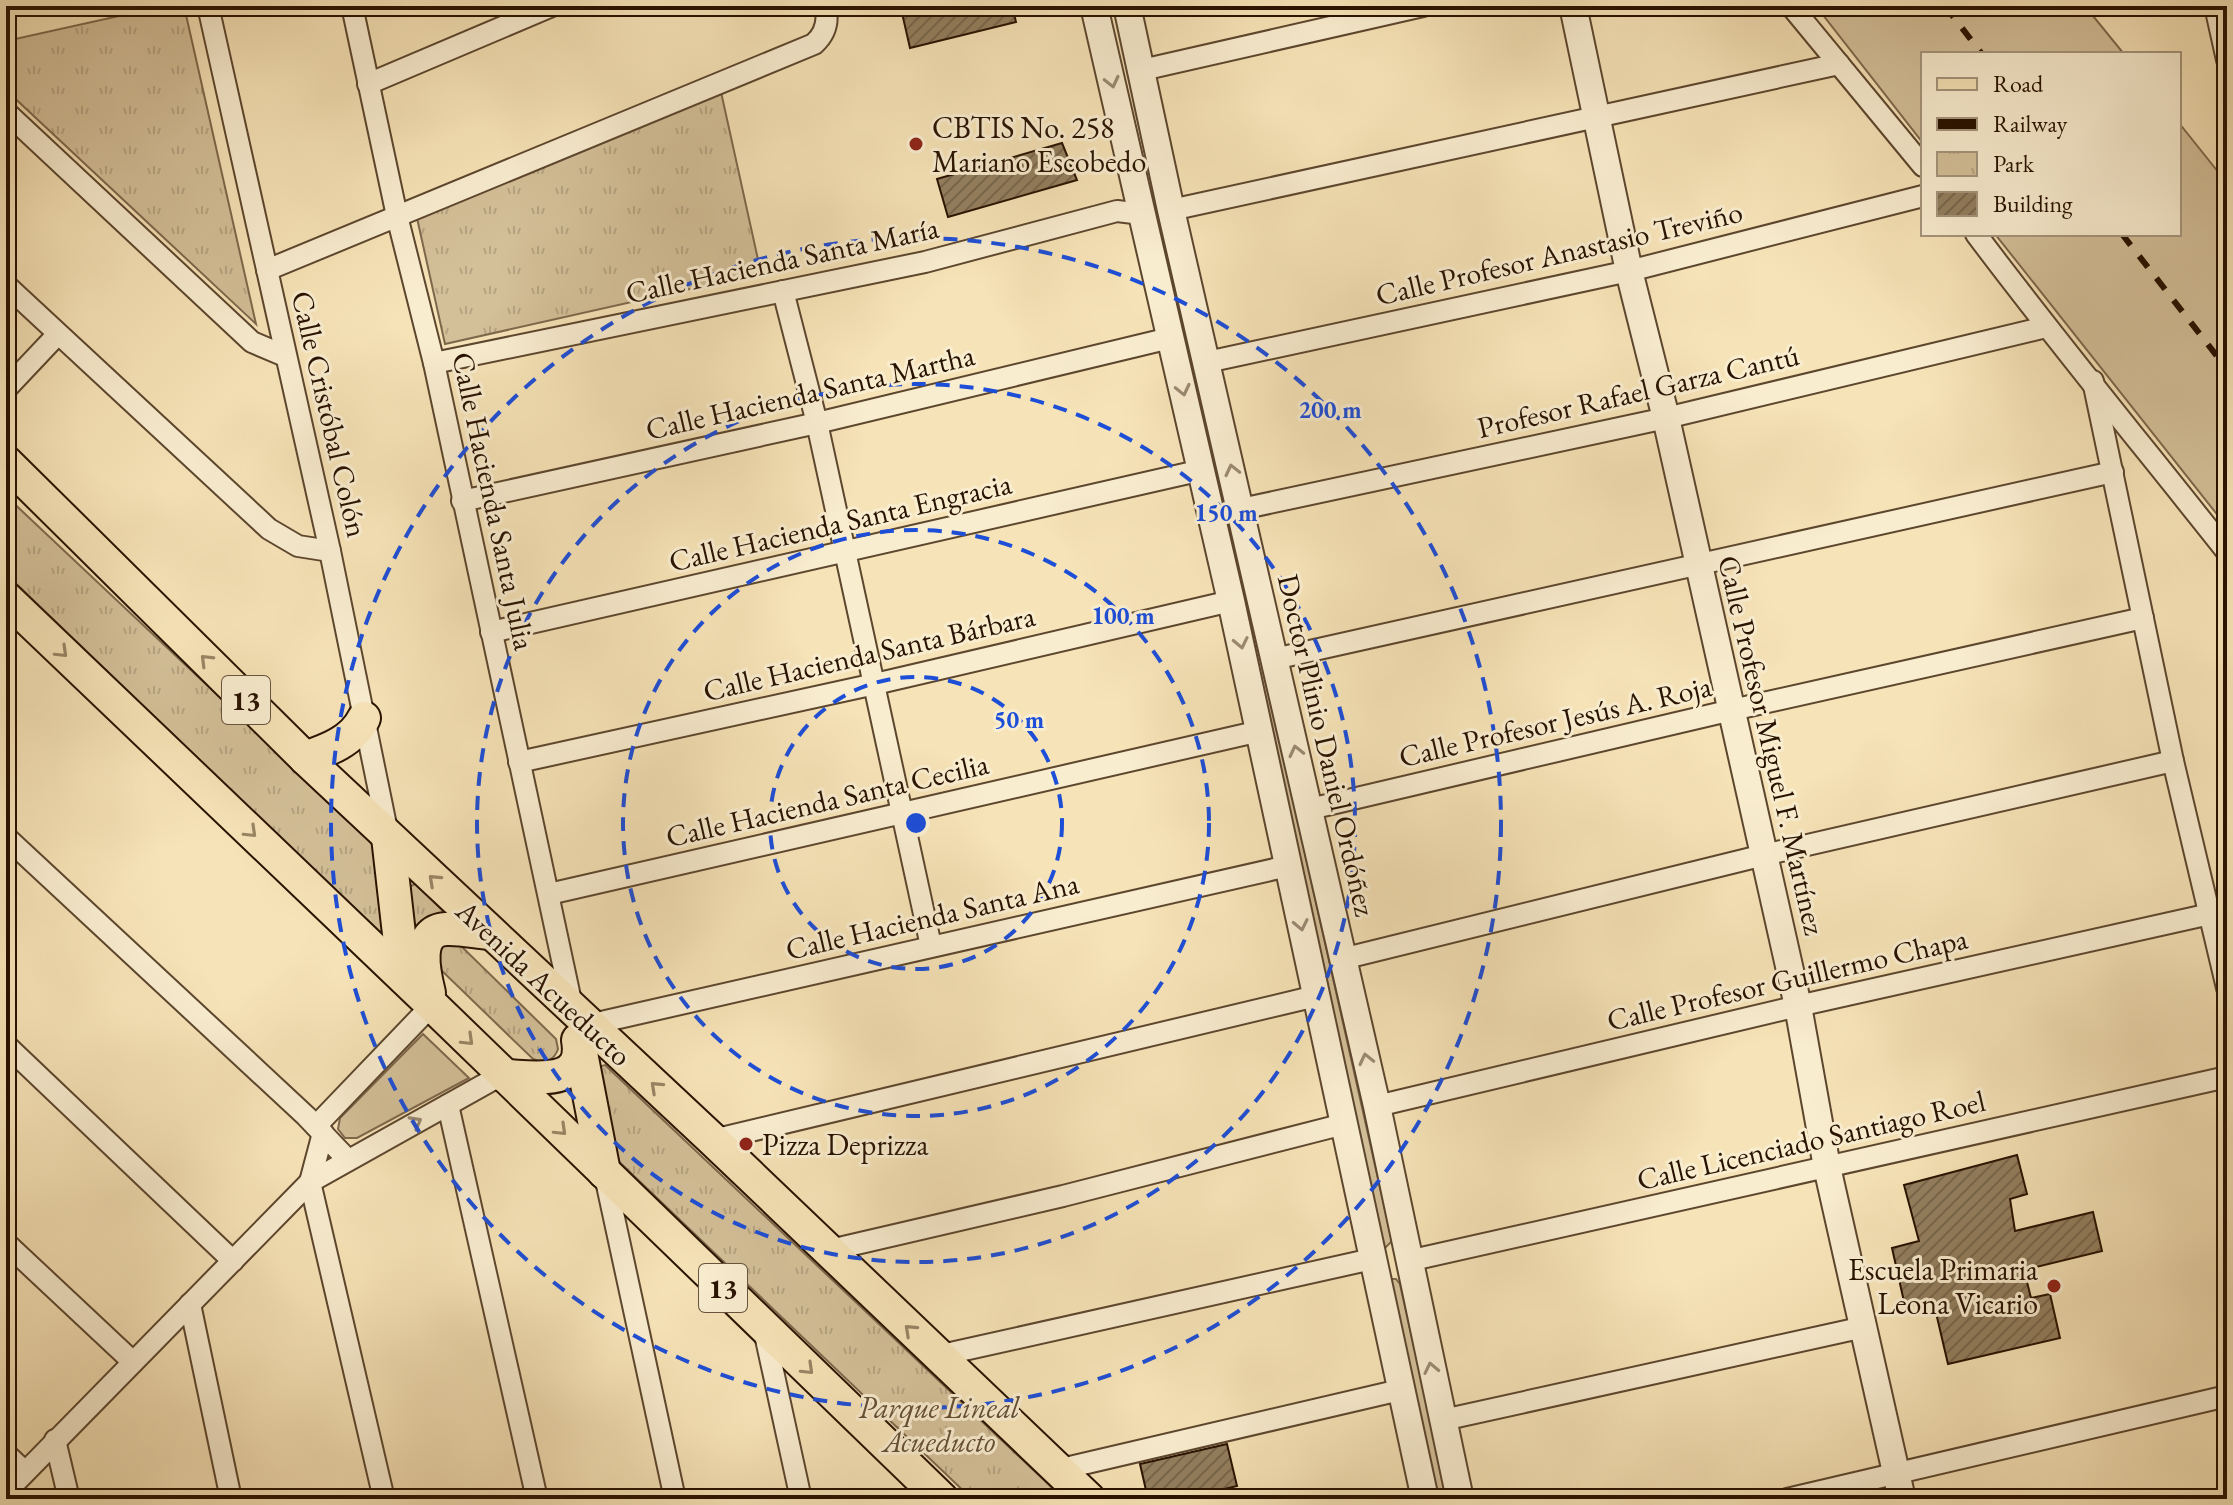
<svg xmlns="http://www.w3.org/2000/svg" width="2233" height="1505" viewBox="0 0 2233 1505" font-family="'EB Garamond',serif">
<style>
.grass{fill:#d3bf98;stroke:#7e684c;stroke-width:2}
.park{fill:url(#park-tufts);stroke:#7e684c;stroke-width:2}
.building{fill:url(#building-hatch);stroke:#281200;stroke-width:2}
.lines{fill:none;stroke-linecap:round;stroke-linejoin:round}
.minor-casing{stroke:#5c462e;stroke-width:24}
.tertiary-casing{stroke:#5c462e;stroke-width:30}
.primary-casing{stroke:#281200;stroke-width:36}
.minor{stroke:#f9edd0;stroke-width:20}
.tertiary{stroke:#f9edd0;stroke-width:26}
.primary{stroke:#f6e3b7;stroke-width:32}
.rail{stroke:#281200;stroke-width:6;stroke-dasharray:14 14;stroke-linecap:butt}
.oneway{stroke:#9b8a72}
.oneway2{stroke:#998565}
.ring{fill:none;stroke:#1d4ed8;stroke-width:4;stroke-dasharray:14 10}
.poi-dot{fill:#8f2418;stroke:#f9edd0;stroke-width:3}
.labels{text-anchor:middle;dominant-baseline:central;stroke-width:6;stroke-linejoin:round;paint-order:stroke}
.shield{fill:#f9edd0;stroke:#67543e;stroke-width:2}
.shield-label{font-size:28px;font-weight:bold;fill:#281200}
.poi-label{font-size:30px;fill:#281200;stroke:#f9edd0;text-anchor:start}
.street-label{font-size:30px;fill:#281200;stroke:#f9edd0}
.park-label{font-size:30px;font-style:italic;fill:#644f35;stroke:#f9edd0}
.centre{fill:#1d4ed8;stroke:#f9edd0;stroke-width:4}
.ring-label{font-size:24px;text-anchor:middle;font-weight:bold;fill:#1d4ed8;stroke:#f9edd0;stroke-width:6;stroke-linejoin:round;paint-order:stroke}
</style>
<defs>
<pattern id="park-tufts" width="24" height="20" patternUnits="userSpaceOnUse" patternTransform="scale(2)"><rect width="24" height="20" fill="#d3bf98"/><path d="M3 7l-1-3M5 7V3M7 7l1-3M15 17l-1-3M17 17v-4M19 17l1-3" fill="none" stroke="#b5a381"/></pattern>
<pattern id="building-hatch" width="6" height="6" patternUnits="userSpaceOnUse" patternTransform="scale(2)"><rect width="6" height="6" fill="#937f5f"/><path d="M-1 1l2-2M0 6l6-6M5 7l2-2" fill="none" stroke="#78674c"/></pattern>
</defs>
<rect width="100%" height="100%" fill="#f6e3b7"/>
<filter id="stains"><feTurbulence type="fractalNoise" baseFrequency=".0025" numOctaves="4"/><feColorMatrix values="0 0 0 0 .2 0 0 0 0 .09 0 0 0 0 .02 0 0 0 .5 -.17"/></filter>
<radialGradient id="worn" r=".72"><stop offset=".6" stop-color="#630" stop-opacity="0"/><stop offset="1" stop-color="#630" stop-opacity=".3"/></radialGradient>
<!-- grass -->
<g class="grass">
<polygon points="1816,6 2085,6 2124,54 1923,54 1923,143"/>
<polygon points="2179,123 2227,183 2227,527 1995,234 2179,234"/>
<polygon points="1158,217 1163,221 1392,1241 1386,1247 1382,1245 1154,219"/>
<polygon points="423,1034 469,1078 357,1138 345,1138 338,1129 340,1118"/>
<polygon points="1392,1279 1396,1279 1400,1284 1448,1499 1436,1499 1389,1281"/>
</g>
<!-- park -->
<g class="park">
<polygon points="164,6 184,6 256,324 6,90 6,41"/>
<polygon points="721,92 761,273 445,344 417,218"/>
<polygon points="6,496 382,850 383,931 378,932 6,574"/>
<polygon points="414,884 417,885 453,921 417,946 408,889"/>
<path d="M442 944 460 945 556 1039 558 1049C554 1061 544 1064 533 1059L440 969 435 951Z"/>
<polygon points="605,1065 1064,1499 972,1499 611,1154 598,1067"/>
</g>
<!-- building -->
<g class="building">
<polygon points="931,6 1012,6 1016,22 910,48 902,13"/>
<polygon points="1062,143 1077,180 948,217 937,179"/>
<polygon points="2017,1155 2027,1194 2010,1199 2015,1231 2093,1212 2102,1251 2024,1270 2031,1298 2050,1294 2060,1338 1948,1364 1933,1300 1905,1306 1892,1248 1919,1241 1904,1185"/>
<polygon points="1227,1444 1237,1486 1182,1499 1148,1499 1140,1464"/>
</g>
<g class="lines">
<defs>
<g id="minor">
<polyline points="208,6 330,551 388,835"/>
<polyline points="352,6 397,216 434,363 572,1006"/>
<polyline points="1791,6 1923,166"/>
<polyline points="2215,6 2227,60"/>
<polyline points="1142,70 1423,6"/>
<polyline points="368,84 552,6"/>
<polyline points="6,112 252,342 285,356"/>
<polyline points="1171,210 1839,64"/>
<path d="M1976 234C2057 342 2143 446 2227 552"/>
<path d="M267 270 814 44C825 34 829 21 825 6"/>
<polyline points="6,285 269,529 298,546 330,551"/>
<polyline points="783,291 817,423 931,946"/>
<polyline points="1207,362 1629,271 1923,196"/>
<polyline points="434,363 925,262 1117,211 1142,214"/>
<polyline points="2093,381 2173,761 2227,988"/>
<polyline points="6,389 57,335"/>
<polyline points="462,501 817,423 1170,338"/>
<polyline points="1241,509 1666,418 2046,327"/>
<polyline points="491,632 1202,470"/>
<polyline points="1274,659 2113,472"/>
<polyline points="519,762 875,684 1231,601"/>
<polyline points="1310,809 1732,710 2143,618"/>
<polyline points="6,837 306,1116 348,1160"/>
<polyline points="549,894 1260,731"/>
<polyline points="1342,959 1764,855 2173,761"/>
<polyline points="588,1025 1288,866"/>
<polyline points="6,1045 233,1261"/>
<polyline points="448,1105 537,1499"/>
<polyline points="1377,1106 1798,1006 2210,914"/>
<polyline points="316,1126 432,1005"/>
<polyline points="323,1133 310,1182 384,1499"/>
<polyline points="713,1140 1316,996"/>
<polyline points="605,1176 675,1499"/>
<polyline points="6,1243 133,1362"/>
<polyline points="826,1251 1063,1196 1344,1124"/>
<polyline points="1408,1261 2227,1077"/>
<polyline points="190,1304 231,1499"/>
<polyline points="764,1330 801,1499"/>
<polyline points="937,1356 1372,1259"/>
<polyline points="1443,1420 1864,1327"/>
<polyline points="55,1440 69,1499"/>
<polyline points="6,1454 25,1472"/>
<polyline points="1057,1470 1400,1390"/>
<polyline points="6,1492 310,1182 503,1074"/>
<polyline points="1787,1499 2227,1396"/>
</g>
<g id="tertiary">
<polyline points="1094,6 1231,601 1425,1499"/>
<polyline points="1127,6 1171,210 1377,1106 1460,1499"/>
<polyline points="1573,6 1629,271 1666,418 1798,1006 1827,1167 1902,1499"/>
</g>
<g id="primary">
<polyline points="6,462 305,758 713,1140 1089,1499"/>
<polyline points="6,598 432,1005 942,1499"/>
<path d="M305 758C328 750 353 741 364 718"/>
<polyline points="388,837 404,978"/>
<path d="M429 993C424 973 414 931 446 929 460 928 476 932 490 933"/>
<polyline points="588,1025 581,1053 604,1172"/>
<path d="M505 1076C535 1077 586 1087 578 1040"/>
</g>
</defs>
<!-- minor casing -->
<use href="#minor" class="minor-casing"/>
<!-- tertiary casing -->
<use href="#tertiary" class="tertiary-casing"/>
<!-- primary casing -->
<use href="#primary" class="primary-casing"/>
<!-- minor -->
<use href="#minor" class="minor"/>
<!-- tertiary -->
<use href="#tertiary" class="tertiary"/>
<!-- primary -->
<use href="#primary" class="primary"/>
<!-- rail -->
<g class="rail">
<polyline points="1945,6 1982,54"/>
<polyline points="2122,234 2227,369"/>
</g>
</g>
<!-- one-way arrows -->
<defs><path id="oneway-chevron" d="M-2-3.5L2.5 0L-2 3.5" fill="none" stroke-width="1.6" stroke-linecap="round" stroke-linejoin="round" transform="scale(2)"/></defs>
<g class="oneway">
<use href="#oneway-chevron" transform="translate(1112 82) rotate(77)"/>
<use href="#oneway-chevron" transform="translate(1183 390) rotate(77)"/>
<use href="#oneway-chevron" transform="translate(1232 470) rotate(-103)"/>
<use href="#oneway-chevron" transform="translate(1241 643) rotate(78)"/>
<use href="#oneway-chevron" transform="translate(1296 751) rotate(-103)"/>
<use href="#oneway-chevron" transform="translate(1301 925) rotate(78)"/>
<use href="#oneway-chevron" transform="translate(1366 1059) rotate(-103)"/>
<use href="#oneway-chevron" transform="translate(416 1122) rotate(-29)"/>
<use href="#oneway-chevron" transform="translate(1431 1368) rotate(-102)"/>
</g>
<g class="oneway2">
<use href="#oneway-chevron" transform="translate(62 652) rotate(44)"/>
<use href="#oneway-chevron" transform="translate(206 660) rotate(-135)"/>
<use href="#oneway-chevron" transform="translate(251 832) rotate(44)"/>
<use href="#oneway-chevron" transform="translate(434 880) rotate(-137)"/>
<use href="#oneway-chevron" transform="translate(468 1040) rotate(44)"/>
<use href="#oneway-chevron" transform="translate(656 1087) rotate(-137)"/>
<use href="#oneway-chevron" transform="translate(561 1130) rotate(44)"/>
<use href="#oneway-chevron" transform="translate(910 1330) rotate(-137)"/>
<use href="#oneway-chevron" transform="translate(808 1369) rotate(44)"/>
</g>
<!-- distance rings -->
<g class="ring">
<circle cx="916" cy="823" r="146"/>
<circle cx="916" cy="823" r="293"/>
<circle cx="916" cy="823" r="439"/>
<circle cx="916" cy="823" r="585"/>
</g>
<!-- markers -->
<g class="poi-dot">
<circle cx="916" cy="144" r="8"/>
<circle cx="746" cy="1144" r="8"/>
<circle cx="2054" cy="1286" r="8"/>
</g>
<g class="labels">
<!-- shield labels -->
<g class="shield">
<rect x="222" y="676" width="48" height="48" rx="6"/>
<rect x="699" y="1264" width="48" height="48" rx="6"/>
</g>
<g class="shield-label">
<text x="246" y="700">13</text>
<text x="723" y="1288">13</text>
</g>
<!-- poi labels -->
<g class="poi-label">
<text x="932" y="127">CBTIS No. 258<tspan x="932" dy="34">Mariano Escobedo</tspan></text>
<text x="762" y="1144">Pizza Deprizza</text>
<text x="2038" y="1269" text-anchor="end">Escuela Primaria<tspan x="2038" dy="34">Leona Vicario</tspan></text>
</g>
<!-- street labels -->
<g class="street-label">
<text transform="translate(1559 253) rotate(-13)">Calle Profesor Anastasio Treviño</text>
<text transform="translate(782 260) rotate(-12)">Calle Hacienda Santa María</text>
<text transform="translate(1638 391) rotate(-13)">Profesor Rafael Garza Cantú</text>
<text transform="translate(810 392) rotate(-13)">Calle Hacienda Santa Martha</text>
<text transform="translate(330 414) rotate(77)">Calle Cristóbal Colón</text>
<text transform="translate(494 501) rotate(78)">Calle Hacienda Santa Julia</text>
<text transform="translate(840 522) rotate(-13)">Calle Hacienda Santa Engracia</text>
<text transform="translate(869 653) rotate(-13)">Calle Hacienda Santa Bárbara</text>
<text transform="translate(1555 721) rotate(-13)">Calle Profesor Jesús A. Roja</text>
<text transform="translate(1327 745) rotate(77)">Doctor Plinio Daniel Ordóñez</text>
<text transform="translate(1772 745) rotate(77)">Calle Profesor Miguel F. Martínez</text>
<text transform="translate(827 800) rotate(-13)">Calle Hacienda Santa Cecilia</text>
<text transform="translate(932 916) rotate(-13)">Calle Hacienda Santa Ana</text>
<text transform="translate(1787 979) rotate(-13)">Calle Profesor Guillermo Chapa</text>
<text transform="translate(544 983) rotate(43)">Avenida Acueducto</text>
<text transform="translate(1811 1140) rotate(-13)">Calle Licenciado Santiago Roel</text>
</g>
<!-- park labels -->
<g class="park-label">
<text x="939" y="1407">Parque Lineal<tspan x="939" dy="34">Acueducto</tspan></text>
</g>
</g>
<circle cx="916" cy="823" r="12" class="centre"/>
<g class="ring-label">
<text x="1330" y="418">200 m</text>
<text x="1226" y="521">150 m</text>
<text x="1123" y="624">100 m</text>
<text x="1019" y="728">50 m</text>
</g>
<!-- margin -->
<rect width="2233" height="1505" fill="none" stroke="#f6e3b7" stroke-width="32"/>
<rect x="8" y="8" width="2217" height="1489" fill="none" stroke="#281200" stroke-width="4"/>
<rect x="16" y="16" width="2201" height="1473" fill="none" stroke="#281200" stroke-width="2"/>
<!-- legend -->
<rect x="1921" y="52" width="260" height="184" fill="#f9edd0" stroke="#a5957d" stroke-width="2"/>
<rect x="1937" y="78" width="40" height="12" fill="#f6e3b7" stroke="#a5957d" stroke-width="2"/>
<text x="1993" y="92" font-size="24" fill="#281200">Road</text>
<rect x="1937" y="118" width="40" height="12" fill="#281200" stroke="#a5957d" stroke-width="2"/>
<text x="1993" y="132" font-size="24" fill="#281200">Railway</text>
<rect x="1937" y="152" width="40" height="24" fill="url(#park-tufts)" stroke="#a5957d" stroke-width="2"/>
<text x="1993" y="172" font-size="24" fill="#281200">Park</text>
<rect x="1937" y="192" width="40" height="24" fill="url(#building-hatch)" stroke="#a5957d" stroke-width="2"/>
<text x="1993" y="212" font-size="24" fill="#281200">Building</text>
<rect width="100%" height="100%" filter="url(#stains)"/>
<rect width="100%" height="100%" fill="url(#worn)"/>
</svg>
